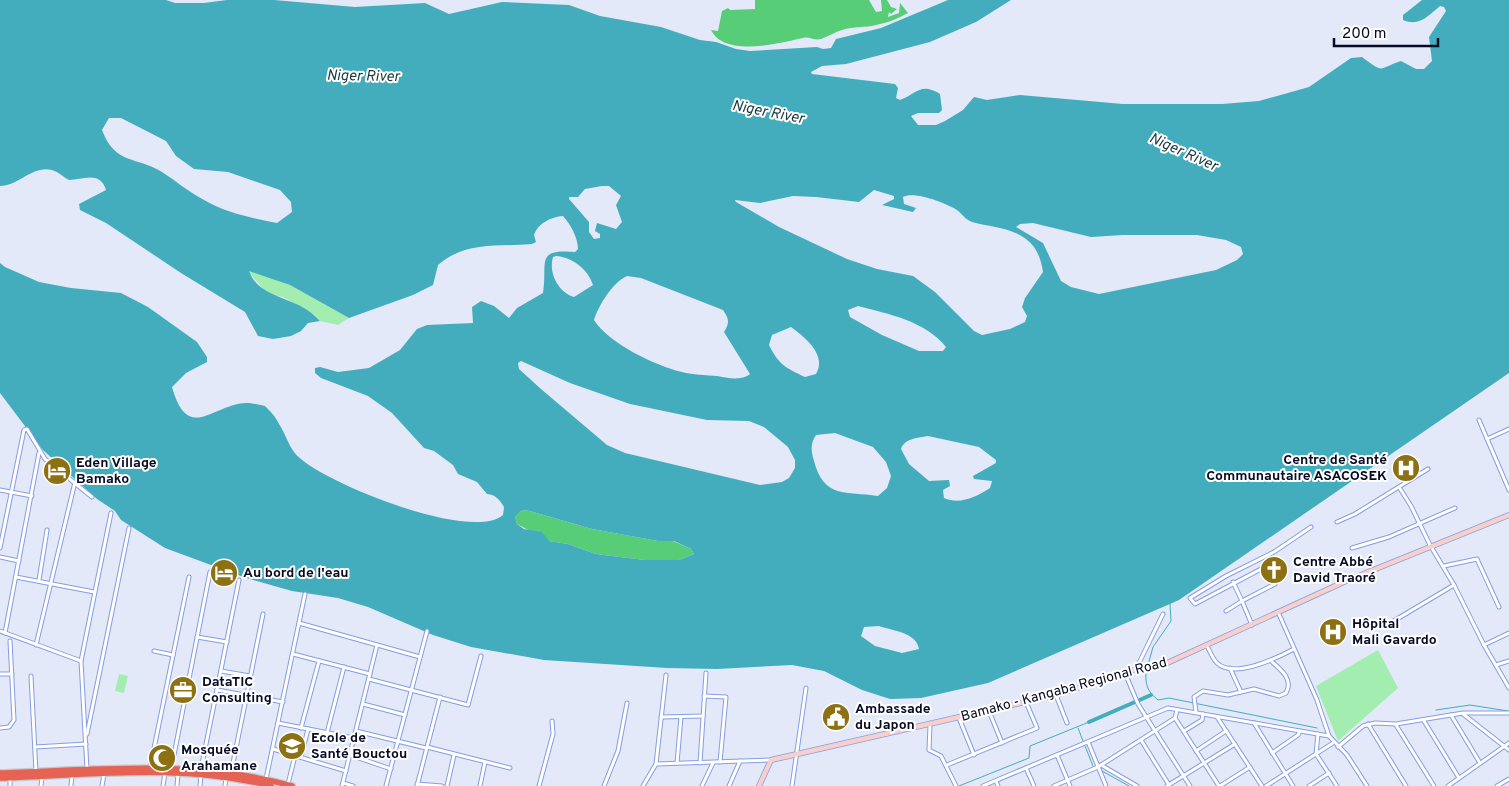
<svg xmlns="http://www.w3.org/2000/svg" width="1509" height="786" viewBox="0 0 1509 786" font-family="Overpass,sans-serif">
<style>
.green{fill:#a3edb1}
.forest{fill:#57cd77}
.water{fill:#44adbd;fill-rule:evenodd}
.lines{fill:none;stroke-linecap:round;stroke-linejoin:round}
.stream{stroke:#44adbd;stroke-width:1}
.canal{stroke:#44adbd;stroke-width:4}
.street-casing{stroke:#879de1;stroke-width:5}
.secondary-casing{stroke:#879de1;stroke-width:6}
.highway-casing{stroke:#c8c9cf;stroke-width:8}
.street{stroke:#fff;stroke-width:3}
.secondary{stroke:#f7d0cb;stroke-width:4.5}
.highway{stroke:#e56352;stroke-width:5.5}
.labels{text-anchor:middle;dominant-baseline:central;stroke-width:4;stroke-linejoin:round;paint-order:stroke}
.poi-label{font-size:14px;font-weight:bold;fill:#060b24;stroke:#fff;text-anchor:start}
.street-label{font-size:14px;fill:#060b24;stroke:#fff}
.water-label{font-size:15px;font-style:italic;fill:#1b3b40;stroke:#fff}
</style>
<rect width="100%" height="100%" fill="#e3e9f8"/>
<!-- green -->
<g class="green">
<polygon points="251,270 290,285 349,318 338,325 320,321 315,315 283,297 269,295 250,274 248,271"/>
<polygon points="1378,650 1398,688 1338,741 1316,686"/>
<polygon points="119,674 128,676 124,693 115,691"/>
</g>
<!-- forest -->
<g class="forest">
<path d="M755 0H869L876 12 882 11 881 0H887L891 7 897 9 891 14 889 12 888 17 899 13 900 3 908 13C899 18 887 23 876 25 865 28 854 26 842 30 835 32 829 36 821 39 814 41 809 36 803 38 780 43 725 58 711 30L718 31 722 11 728 8 730 10 755 9Z"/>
<polygon points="526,510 592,529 658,541 673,541 691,549 694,554 679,560 645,560 596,554 568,544 549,541 517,524 515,517 521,511"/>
</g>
<!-- water -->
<path class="water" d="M0 0H166L175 3H204L227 0H274L355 7 425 3 449 14 502 2 569 5 600 16 661 27 700 40 716 42 736 49 750 51 817 47 823 49 831 48 836 39 881 28 948 0H1011L976 22 930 42 846 64 822 66 811 72 812 74 895 84 898 88 896 98 900 100C917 94 920 82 940 94L942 110 939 113H918L911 116 918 125H936L945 121 963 110 974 97 987 100 1020 95 1123 104H1222L1259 101 1309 87 1351 58 1362 57C1385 74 1377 69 1401 61L1416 69H1424L1432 61 1429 37 1446 11 1444 7 1440 6C1428 16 1419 27 1403 20V15L1422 0H1509V373L1179 600 988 683 921 698 890 699 862 690 824 671 792 665 717 669 667 668 544 660 471 647 433 635 368 607 338 598 292 591 246 578 165 548 121 520 115 511 97 499 43 450 0 393V263L5 267 39 282 71 288 121 293 148 307 197 342 207 357V362L186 373 172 387C188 444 213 404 246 403 252 403 259 405 265 406 270 411 276 417 279 424 287 436 289 450 301 459 331 485 471 542 503 515L504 507C499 499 496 495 487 494L477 482 458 474 453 465 434 451 424 448 392 413 368 396 321 378 315 373V368L320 367 338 372 369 368 400 350 417 329 427 325 473 323 472 307 481 301 494 306 509 318 517 308 543 293C548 264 534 248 575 252L578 249C578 237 570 224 563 216 551 217 538 223 534 235L536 242 532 244C499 247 465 241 438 265L433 285 413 295 349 318 290 285 249 271C260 301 298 295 320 321L308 323 301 331 291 336 273 339 258 336 245 312 181 273 106 223 80 210 79 204 106 190C100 170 82 180 69 180 63 177 59 172 52 170 33 165 18 186 0 186ZM109 118H121L166 141 176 156 194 169 228 172 280 190 291 202 292 212 277 223C252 218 226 213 204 200 189 192 176 181 162 172 136 156 115 165 102 130ZM602 186H609L621 196 616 205 622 222 616 229 597 223 595 231 600 234V238L594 239 589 232V222L569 199V197H578L585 189ZM874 190 894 196V199L882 205 913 212 916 208 904 204 903 197C915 191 945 203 957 210 962 214 966 220 972 222 990 227 1010 227 1026 239 1037 247 1041 259 1043 272L1025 298 1022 307 1027 316 1025 322 1010 329 982 335 974 331 935 292 913 276 877 269 847 259 779 227 736 202 735 200 760 203 793 196 816 197 859 202ZM1033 223 1091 237 1123 235H1197L1226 240 1241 247 1243 254 1237 260 1216 270 1099 294 1071 287 1061 281 1043 243 1016 227 1020 224ZM556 256C572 257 588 269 593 285L574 297C559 293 548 273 553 257ZM627 276 641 278 723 310C729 319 730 322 724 332L750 374C742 381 727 378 717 376 706 375 693 375 682 372 656 366 608 343 594 320 599 305 612 283 627 276ZM858 306C889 314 925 321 946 347L943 351H919L882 335 850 317 848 310ZM791 327C806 338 827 355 816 374L805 377C786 368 779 365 769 345L772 335ZM521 361 570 383 630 404 707 420 749 421 764 427 788 447 795 460V468L789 478 782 482 760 485 625 453 607 445 541 389 519 369 518 363ZM835 433 873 447 886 462 891 476 887 488 878 496C846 491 824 499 814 461 811 451 810 444 816 435ZM928 436 979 447 996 460V463L973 476 974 479 992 481 990 488C976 497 960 505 944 498L943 490 950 486 949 480 929 481 909 464 901 449C905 438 918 438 928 436ZM526 510 592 529 658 541H674L691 549 694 554 679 560H645L596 554 568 544 549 541 542 532 524 529 517 524 515 517 521 511ZM879 626C893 631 916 632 919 649L902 653 875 646 861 636 864 627Z"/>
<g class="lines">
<!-- stream -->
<g class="stream">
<polyline points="1148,665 1153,647 1171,621 1170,603"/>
<path d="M1146 673C1145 685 1148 692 1158 700L1169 698 1317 728"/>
<polyline points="1436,710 1470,705 1508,711"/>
<polyline points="1078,728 1083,741"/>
<polyline points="1085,746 1093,766"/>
<polyline points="1102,771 1129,786"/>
<polyline points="959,786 1029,758 1030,746 1089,722"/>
</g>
<!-- canal -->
<polyline class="canal" points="1089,722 1151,695"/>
<defs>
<g id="street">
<polyline points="1479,420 1509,490"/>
<polyline points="1487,439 1509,429"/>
<polyline points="1399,487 1411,506 1430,545 1454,585 1484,645 1509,688"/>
<polyline points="0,490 32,496"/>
<polyline points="1337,522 1355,514 1428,469"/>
<polyline points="0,548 24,430 27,429 45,459 92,497"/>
<polyline points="1352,548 1389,537 1455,508"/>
<polyline points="0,557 19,561"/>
<polyline points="1278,560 1195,604 1190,598 1226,576 1274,552 1311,527"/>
<polyline points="1444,566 1477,559 1499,607"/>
<polyline points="16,577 94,592"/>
<polyline points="39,580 47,530"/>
<polyline points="1226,611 1242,601 1233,582"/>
<polyline points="1278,612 1317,700 1329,736 1347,755 1367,786"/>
<polyline points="299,623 420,657"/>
<polyline points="1252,625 1242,601 1275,584"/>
<polyline points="1387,625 1454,585"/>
<polyline points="0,631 81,661"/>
<polyline points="5,633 39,453"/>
<polyline points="197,637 227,642"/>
<polyline points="36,645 75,482"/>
<polyline points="1484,645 1509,633"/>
<path d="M1207 646C1210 651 1212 658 1217 663 1234 679 1277 658 1294 649"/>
<polyline points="154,651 173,655"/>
<polyline points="293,654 370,674"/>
<polyline points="1496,665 1509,661"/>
<polyline points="1230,668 1241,692"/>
<polyline points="1136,669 1163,614"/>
<polyline points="221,671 250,676"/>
<polyline points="1125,673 1138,704 1190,786"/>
<polyline points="0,674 12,674"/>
<polyline points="31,676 36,772"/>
<polyline points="369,679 468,705 481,656"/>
<polyline points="217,690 283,702"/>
<polyline points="1056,695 1067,723"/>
<polyline points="704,696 726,697 720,762"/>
<polyline points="363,704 405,715"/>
<polyline points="1177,710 1175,718 1219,786"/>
<polyline points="989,711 1002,743"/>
<path d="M1196 712 1194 697 1203 691 1228 695 1254 689 1279 696 1286 693C1294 679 1280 669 1271 661"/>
<polyline points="1463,714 1509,750"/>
<polyline points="1451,715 1480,763"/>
<polyline points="661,717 703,716"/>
<polyline points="1217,717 1262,786"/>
<polyline points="959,718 974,755"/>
<polyline points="1424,721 1459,778"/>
<polyline points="278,723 354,738"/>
<polyline points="1254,723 1293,786"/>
<polyline points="1368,724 1406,786"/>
<polyline points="930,725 929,750 941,756 956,786"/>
<polyline points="1396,725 1434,786"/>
<polyline points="0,728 9,727 14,720 10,641"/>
<polyline points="301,728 319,661"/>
<polyline points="356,731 426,748"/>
<polyline points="1184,731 1202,720 1203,714"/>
<polyline points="327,733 344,667"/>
<polyline points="87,734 129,528"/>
<polyline points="1318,734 1316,754 1337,786"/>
<polyline points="1141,740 1169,785"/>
<polyline points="1088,742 1106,786"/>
<polyline points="35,747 86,744"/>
<polyline points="427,747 510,768"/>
<polyline points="1338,747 1363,726 1375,723 1396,724 1463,713 1509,713"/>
<polyline points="273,749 346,771"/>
<polyline points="1196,751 1226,731"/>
<polyline points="1272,753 1298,735 1300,731"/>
<polyline points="350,755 391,769"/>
<polyline points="1057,755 1070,786"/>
<polyline points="301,757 308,729"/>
<polyline points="677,763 681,717"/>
<polyline points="700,763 706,673"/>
<polyline points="656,764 666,675"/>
<polyline points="947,765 1037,728 1026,702"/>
<polyline points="1101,765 1137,786"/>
<polyline points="150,768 189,577"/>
<polyline points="1026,768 1034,786"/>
<polyline points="87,769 81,661 111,513"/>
<polyline points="201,769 239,580"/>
<polyline points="171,770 210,572"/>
<polyline points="231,773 263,614"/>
<polyline points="10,778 10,786"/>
<polyline points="266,779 305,594"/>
<polyline points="996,781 998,786"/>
<polyline points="343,783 353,786"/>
<polyline points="288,784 295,756"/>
<polyline points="417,784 442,786"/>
<polyline points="41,786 42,777"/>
<polyline points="71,786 72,775"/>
<polyline points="102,786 104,774"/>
<polyline points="163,786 165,773"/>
<polyline points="177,786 178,773"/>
<polyline points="200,786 201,774"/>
<polyline points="225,786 226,777"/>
<polyline points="342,786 377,645"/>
<polyline points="386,786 427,631"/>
<polyline points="417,786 440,697"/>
<polyline points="447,786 454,755"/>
<polyline points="480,786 485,762"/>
<polyline points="539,786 553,734 552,721"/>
<polyline points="604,786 618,751 627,703"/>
<polyline points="643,786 656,764 771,760"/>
<polyline points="702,786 713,763"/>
<polyline points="729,786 740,761"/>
<polyline points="792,786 806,688"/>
<polyline points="983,786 1168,708 1329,736"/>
<polyline points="1054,786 1098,767 1175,718"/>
<polyline points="1167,786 1235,744"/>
<polyline points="1220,786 1250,767"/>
<polyline points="1266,786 1333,743"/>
<polyline points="1309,786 1329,773"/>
<polyline points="1448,786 1509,743"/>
<polyline points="1497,786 1509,779"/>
</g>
<polyline id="secondary" points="759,786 771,760 1056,695 1136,669 1165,664 1346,581 1509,515"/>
<g id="highway">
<path d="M0 773C97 770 197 759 292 786"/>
<path d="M0 778C90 775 183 763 271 786"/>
</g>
</defs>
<!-- street casing -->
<use href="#street" class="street-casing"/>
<!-- secondary casing -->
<use href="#secondary" class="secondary-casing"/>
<!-- highway casing -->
<use href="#highway" class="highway-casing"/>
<!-- street -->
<use href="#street" class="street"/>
<!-- secondary -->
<use href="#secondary" class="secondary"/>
<!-- highway -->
<use href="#highway" class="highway"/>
</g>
<!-- icons -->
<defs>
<symbol id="hospital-disc" viewBox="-11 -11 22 22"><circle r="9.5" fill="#8c7012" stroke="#fff"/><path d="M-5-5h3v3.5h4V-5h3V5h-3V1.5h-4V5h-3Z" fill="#fff"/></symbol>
<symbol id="hotel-disc" viewBox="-11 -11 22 22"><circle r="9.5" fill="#8c7012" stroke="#fff"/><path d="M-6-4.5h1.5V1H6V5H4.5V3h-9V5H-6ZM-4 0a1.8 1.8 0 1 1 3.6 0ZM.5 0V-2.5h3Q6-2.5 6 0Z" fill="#fff"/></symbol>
<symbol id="church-disc" viewBox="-11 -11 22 22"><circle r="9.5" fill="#8c7012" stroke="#fff"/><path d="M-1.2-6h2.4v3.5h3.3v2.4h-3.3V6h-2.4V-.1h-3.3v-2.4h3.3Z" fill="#fff"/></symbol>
<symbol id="office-disc" viewBox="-11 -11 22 22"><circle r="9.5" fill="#8c7012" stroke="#fff"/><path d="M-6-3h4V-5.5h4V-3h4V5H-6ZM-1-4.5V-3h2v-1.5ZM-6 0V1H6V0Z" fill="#fff"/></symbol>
<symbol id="civic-disc" viewBox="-11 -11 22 22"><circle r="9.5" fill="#8c7012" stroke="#fff"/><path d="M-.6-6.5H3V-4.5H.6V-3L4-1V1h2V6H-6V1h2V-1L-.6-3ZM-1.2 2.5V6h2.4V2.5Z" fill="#fff"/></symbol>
<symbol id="university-disc" viewBox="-11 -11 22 22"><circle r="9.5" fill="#8c7012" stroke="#fff"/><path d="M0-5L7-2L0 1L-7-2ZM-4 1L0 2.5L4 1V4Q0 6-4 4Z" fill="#fff"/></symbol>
<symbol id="mosque-disc" viewBox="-11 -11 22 22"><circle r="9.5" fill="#8c7012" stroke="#fff"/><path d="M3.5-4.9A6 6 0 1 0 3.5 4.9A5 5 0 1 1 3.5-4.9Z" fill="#fff"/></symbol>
</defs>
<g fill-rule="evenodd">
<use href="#hospital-disc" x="1390" y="452" width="32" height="32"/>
<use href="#hotel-disc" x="41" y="455" width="32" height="32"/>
<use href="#church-disc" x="1258" y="554" width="32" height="32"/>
<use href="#hotel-disc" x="208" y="557" width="32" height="32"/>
<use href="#hospital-disc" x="1317" y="616" width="32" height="32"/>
<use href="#office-disc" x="167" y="674" width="32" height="32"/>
<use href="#civic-disc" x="820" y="701" width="32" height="32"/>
<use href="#university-disc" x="276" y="730" width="32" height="32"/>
<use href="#mosque-disc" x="146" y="742" width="32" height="32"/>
</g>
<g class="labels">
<!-- poi labels -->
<g class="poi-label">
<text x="1387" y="460" text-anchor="end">Centre de Santé<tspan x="1387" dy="16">Communautaire ASACOSEK</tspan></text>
<text x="76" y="463">Eden Village<tspan x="76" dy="16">Bamako</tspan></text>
<text x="1293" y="562">Centre Abbé<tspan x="1293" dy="16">David Traoré</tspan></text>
<text x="243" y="573">Au bord de l'eau</text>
<text x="1352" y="624">Hôpital<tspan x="1352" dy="16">Mali Gavardo</tspan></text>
<text x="202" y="682">DataTIC<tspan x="202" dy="16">Consulting</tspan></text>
<text x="855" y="709">Ambassade<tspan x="855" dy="16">du Japon</tspan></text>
<text x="311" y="738">Ecole de<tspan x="311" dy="16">Santé Bouctou</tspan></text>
<text x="181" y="750">Mosquée<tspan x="181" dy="16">Arahamane</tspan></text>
</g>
<!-- street labels -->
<g class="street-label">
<text transform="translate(1064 690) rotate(-15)">Bamako - Kangaba Regional Road</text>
</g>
<!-- water labels -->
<g class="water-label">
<text transform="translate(363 77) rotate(1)">Niger River</text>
<text transform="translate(768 113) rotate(11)">Niger River</text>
<text transform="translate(1183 153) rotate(24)">Niger River</text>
</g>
</g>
<!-- scale -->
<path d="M1334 38v8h104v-8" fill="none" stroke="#060b24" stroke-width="2.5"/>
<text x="1342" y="38" font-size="15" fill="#060b24" stroke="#ffffff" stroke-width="4" paint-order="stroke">200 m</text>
</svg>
